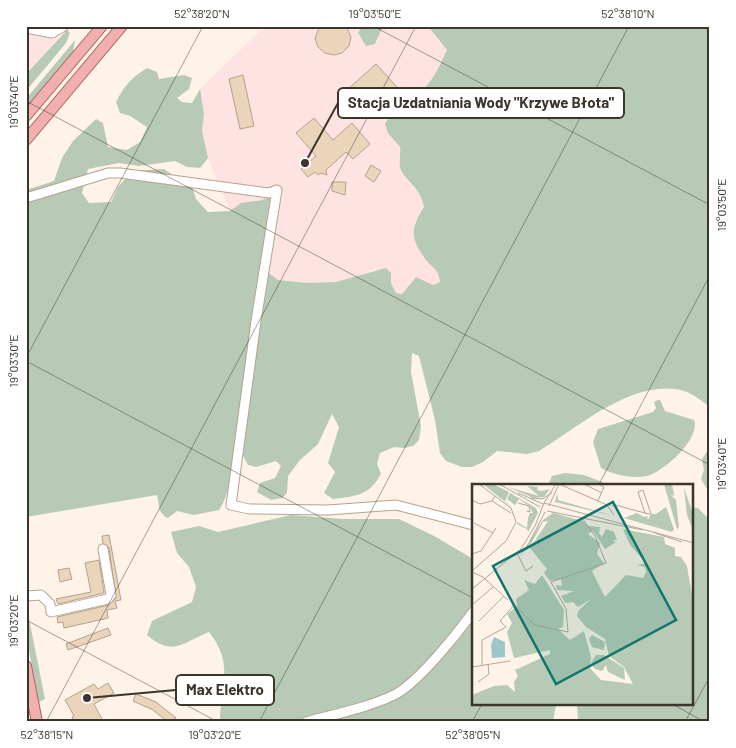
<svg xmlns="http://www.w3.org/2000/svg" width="736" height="748" viewBox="0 0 736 748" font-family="Barlow,sans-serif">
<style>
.industrial{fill:#ffe3e2}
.green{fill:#b7cab6}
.building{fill:#ebd5ba;stroke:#b2a18d}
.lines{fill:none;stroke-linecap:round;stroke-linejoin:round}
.minor-casing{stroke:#b4a38f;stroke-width:11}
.major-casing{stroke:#ab615c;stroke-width:12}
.minor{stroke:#fff;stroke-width:9}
.major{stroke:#f1afad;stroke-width:10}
.ticks{fill:none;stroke:#3b352c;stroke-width:1;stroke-opacity:0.45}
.inset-road{fill:none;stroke:#b0a79c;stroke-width:1}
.view{fill:#0f766e;fill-opacity:0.15;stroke:#0f766e;stroke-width:2.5}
.inset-edge{fill:none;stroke:#3b352c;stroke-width:2.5}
.leader{fill:none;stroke:#3b352c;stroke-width:2}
.callout-dot{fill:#3b352c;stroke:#fff;stroke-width:2}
.callout{fill:#fff;stroke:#3b352c;stroke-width:2}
.callout-label{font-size:15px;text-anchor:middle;font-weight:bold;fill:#3b352c}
.neatline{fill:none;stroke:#3b352c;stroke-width:2}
.ticks-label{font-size:12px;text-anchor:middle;fill:#3b352c}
</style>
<rect width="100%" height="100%" fill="#fef3e6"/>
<!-- industrial -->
<g class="industrial">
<polygon points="26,26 69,26 26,73"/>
<polygon points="265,26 362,26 358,33 359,38 375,44 383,26 428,26 447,49 434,76 421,91 411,95 400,108 390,116 388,133 398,142 409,180 419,190 422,198 424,207 414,223 427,260 439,273 440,282 433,285 416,277 402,294 396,294 391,283 391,273 372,270 358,277 336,282 307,283 278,280 266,271 279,210 275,200 269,197 262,200 241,203 230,211 208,158 202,131 204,114 200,89"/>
</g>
<!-- green -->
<g class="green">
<polygon points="362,26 383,26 375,44 366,46 358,33"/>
<path d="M428 26H710V407C702 401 693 394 684 391 634 377 579 427 539 451L527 454 497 451 483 462 472 467H462L446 461 440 453 435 420 419 356 412 353 411 372 421 426 419 440 413 446 404 448 394 447 380 453 377 464 381 474C369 496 356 496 333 499L324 493 335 472 328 463 339 427 332 414 318 444 300 460 288 476 287 493 282 498 271 500 257 492 260 483 275 478 281 466 276 461 256 467 248 465 239 448C228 468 233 490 219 510L194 515 177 511 168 518C158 514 159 504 157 495L26 517V190L54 181 62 158 73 141 96 119 103 123 108 147 127 150 140 142 147 127 130 116 120 113 116 102C124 86 132 77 147 68L157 72 159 79 184 75 192 78 189 89 177 98 182 102 192 103 200 89 204 114 202 131 208 158 200 168 187 167 175 161 139 166 119 163 88 169 82 193 89 203 111 202 118 187 132 171 164 169 193 189 196 199 208 212 230 211 241 203 262 200 269 197 275 200 279 211 266 271 278 280 307 283 336 282 386 268 391 273V283L396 293 402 294 416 277 433 285 440 282C439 270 433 268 426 260 410 238 410 229 424 207 420 185 404 181 400 167 399 161 401 153 400 147L388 133 385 124C388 118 405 99 411 95 414 92 419 92 422 90 434 80 440 64 447 50Z"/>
<polygon points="67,30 70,33 66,43 26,91 26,74"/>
<polygon points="75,40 73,52 26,108 26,99"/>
<path d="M658 400H660L665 411 694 420C701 438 664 472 647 476 632 479 614 475 601 468L593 442 598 429 653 412 656 408 654 402Z"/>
<polygon points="710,447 710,494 701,479 704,470 702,459"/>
<polygon points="565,473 584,475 610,485 548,485 552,476"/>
<polygon points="692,507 698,508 710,520 710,722 578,722 577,704 692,704"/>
<path d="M291 515 343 519H399L436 537 473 559V704H556L553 722H224L220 718C221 682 234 664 209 632 182 643 173 657 147 635L152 621 192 602 196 587 189 567 177 553 171 532 199 526 218 532Z"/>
<polygon points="26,604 45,699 39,702 26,636"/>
</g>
<!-- building -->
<g class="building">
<polygon points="320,26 346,26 351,37 349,46 342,53 334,55 325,53 318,47 315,38"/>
<polygon points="376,64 397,87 367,111 348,89"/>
<polygon points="243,75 254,126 240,129 229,79"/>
<polygon points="314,118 333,140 352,123 370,144 353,159 346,152 326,170 327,175 321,173 318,175 315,172 308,177 301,169 316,156 296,133"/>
<polygon points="371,165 381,171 374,182 365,176"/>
<polygon points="332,182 346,182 345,195 332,191"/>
<polygon points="109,535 121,600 115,601 117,608 107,610 108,618 64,628 63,622 58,623 57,617 109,605 116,598 109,548 103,543 102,536"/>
<polygon points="99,560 104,593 58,604 56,599 91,592 85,563"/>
<polygon points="69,568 72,579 60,582 58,570"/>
<polygon points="108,628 111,635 68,650 66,644"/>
<polygon points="108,683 114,693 94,704 102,719 98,722 75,722 72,717 74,716 65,700 94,684 98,689"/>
<polygon points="136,694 156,702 176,718 168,722 153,710 133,701"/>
</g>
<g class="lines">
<defs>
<g id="minor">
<polyline points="26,28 52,33 64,26"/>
<polyline points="26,198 108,173 120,173 269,193 277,190 256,321 231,505 249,509 328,510 396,505 473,525"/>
<polyline points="26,596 41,595 50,604 51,612 108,599 111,595 103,549"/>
<path d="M306 722C335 714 367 708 394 695 418 683 457 634 473 612"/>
</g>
<g id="major">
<polyline points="26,116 102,26"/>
<polyline points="26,140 122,26"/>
<polyline points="26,666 37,722"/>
</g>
</defs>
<!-- minor casing -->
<use href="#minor" class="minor-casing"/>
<!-- major casing -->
<use href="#major" class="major-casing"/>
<!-- minor -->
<use href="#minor" class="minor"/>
<!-- major -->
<use href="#major" class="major"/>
</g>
<!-- ticks -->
<path class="ticks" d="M373 26 710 205M26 101 710 465M26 358 203 26M26 361 473 598M598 486 710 275M26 620 218 722M672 704 705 722M46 722 416 26M259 722 629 26M472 722 482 704M685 722 710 676"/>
<!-- overview -->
<g transform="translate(472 484)">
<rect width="221" height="221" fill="#fef3e6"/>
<path d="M11 0H21L37 8 33 17 42 25ZM192 0H199L201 4 202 12 198 10 204 16 207 43 205 45ZM55 2 66 3 65 6 70 7 78 5 72 13 61 14 36 3 67 12ZM212 4 221 30V46L215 31ZM38 9 64 24 66 29 56 48 55 45 45 40V38L55 44 56 34 58 29H61L57 22 47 15 43 21 35 15ZM85 9 86 16 142 32 83 18ZM194 23 202 45 200 48 152 34 165 29 172 33 175 32 176 36 179 30H184ZM81 29 111 37 116 42 128 43 127 49 130 53 134 45 142 48 145 56H140L144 58 133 65 121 47 116 50 128 59 125 70 132 79 120 87 133 113 154 91 171 94 174 88 173 83 165 81 174 79 158 61 151 45 192 53 193 60 203 64V72L209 73 215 82 221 117V221H0V211L22 202 35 201 43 208 42 198 46 192 43 186 78 170V166L42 174 35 148 40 139 35 130 45 122 44 115 57 106 52 96 63 100 70 91 92 126 91 143 86 145 98 156 112 147 119 173 118 184 129 196 161 200 152 183 137 172 133 155 114 143 105 132 106 127 119 115 106 123 101 118 93 119 89 112 102 107 85 106 84 101 90 102 89 95 78 97 72 89 75 85 58 64 76 37 71 38 59 60 47 73 71 36ZM120 151 133 158 132 166 120 163 117 155ZM124 171H132L152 184 153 196 136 188 134 181 130 187 123 185 119 179Z" fill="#b7cab6"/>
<path d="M22 153 33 158V173L20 174 19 161Z" fill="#9dc6c8"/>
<path class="inset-road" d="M27 0 68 23M87 0 135 21 142 31M112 0 130 9M126 0 132 3 126 17M46 9 71 20M59 14 70 15 80 9M0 16 8 20 20 17 23 12M20 17 39 29M46 19 57 22 58 28 55 27M72 19 84 0M77 22 87 0M140 22 144 21 154 24 177 30H179L171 6 166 8 173 29M75 27 171 46M2 39 21 49M183 49 210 58M58 57 73 28M0 70 9 67 24 44M46 71 54 87 61 82M0 87 34 57 44 38 39 24 7 0M0 88 11 93 36 116M0 105 49 65 63 42 72 19 222 59M0 121 21 103M7 137 32 112M10 181V156L34 143 28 137 42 121 63 141 96 148 94 125 79 98 134 79 123 52 110 34M0 183 38 177M6 198 17 190 16 180"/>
<path class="view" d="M141 18 204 136 84 200 21 82Z"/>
<rect width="221" height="221" class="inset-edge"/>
</g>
<!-- callouts -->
<path class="leader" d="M305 163L338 103M87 698L176 690"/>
<g class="callout-dot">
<circle cx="305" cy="163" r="5"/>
<circle cx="87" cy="698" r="5"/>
</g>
<g class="callout">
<rect x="338" y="88" width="286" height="30" rx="5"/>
<rect x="176" y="675" width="98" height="30" rx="5"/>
</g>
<g class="callout-label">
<text x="481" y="108">Stacja Uzdatniania Wody "Krzywe Błota"</text>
<text x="225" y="695">Max Elektro</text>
</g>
<!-- border -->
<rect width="736" height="748" fill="none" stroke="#ffffff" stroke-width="55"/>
<rect x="28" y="28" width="680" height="692" class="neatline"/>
<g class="ticks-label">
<text x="202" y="18">52°38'20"N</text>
<text x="375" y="18">19°03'50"E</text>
<text x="628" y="18">52°38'10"N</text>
<text transform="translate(14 102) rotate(-90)" y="4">19°03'40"E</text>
<text transform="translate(722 205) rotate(-90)" y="4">19°03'50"E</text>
<text transform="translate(14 361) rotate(-90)" y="4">19°03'30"E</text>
<text transform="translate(722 464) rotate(-90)" y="4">19°03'40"E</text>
<text transform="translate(14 621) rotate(-90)" y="4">19°03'20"E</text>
<text x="47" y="739">52°38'15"N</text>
<text x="215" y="739">19°03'20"E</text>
<text x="473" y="739">52°38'05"N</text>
</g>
</svg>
